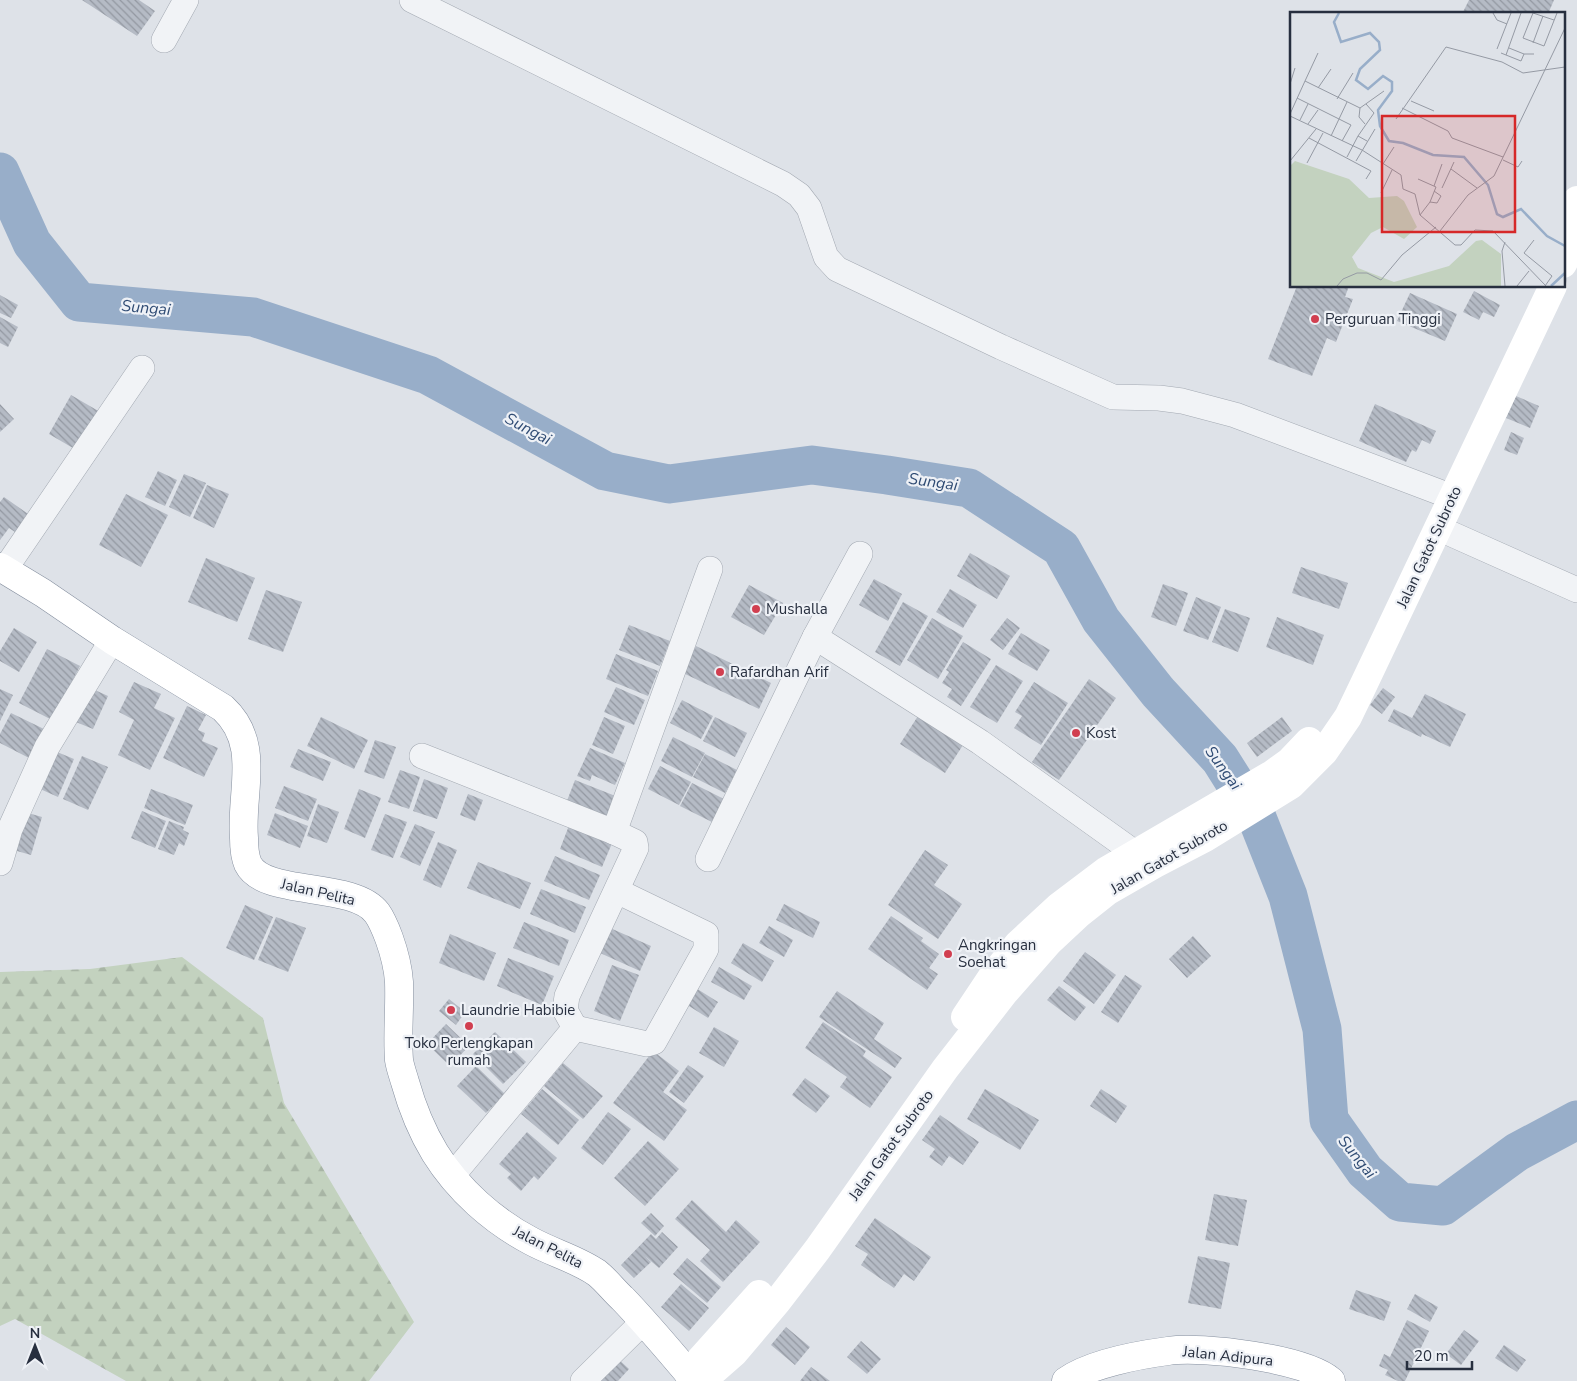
<svg xmlns="http://www.w3.org/2000/svg" width="1577" height="1381" viewBox="0 0 1577 1381" font-family="'Nunito Sans',sans-serif">
<style>
.forest{fill:url(#forest-firs)}
.lines{fill:none;stroke-linecap:round;stroke-linejoin:round}
.river{stroke:#98aec9;stroke-width:39}
.building{fill:url(#building-back-hatch)}
.street-casing{stroke:#a3a9b2;stroke-width:26}
.highway-casing{stroke:#858f9f;stroke-width:29}
.street{stroke:#f1f3f6;stroke-width:25}
.secondary{stroke:#fff;stroke-width:28}
.highway{stroke:#fff;stroke-width:28}
.poi-dot{fill:#d13f50;stroke:#eef1f6;stroke-width:2}
.labels{text-anchor:middle;dominant-baseline:central;stroke-width:4.5;stroke-linejoin:round;paint-order:stroke}
.poi-label{font-size:15px;fill:#272f3f;stroke:#eef1f6;text-anchor:start}
.street-label{font-size:15px;fill:#272f3f;stroke:#eef1f6}
.water-label{font-size:16px;font-style:italic;fill:#304c74;stroke:#eef1f6}
.inset-river{fill:none;stroke:#98aec9;stroke-width:2.5}
.inset-road{fill:none;stroke:#959aa4;stroke-width:1}
.view{fill:#d62828;fill-opacity:0.15;stroke:#d62828;stroke-width:2.5}
.inset-edge{fill:none;stroke:#272f3f;stroke-width:2.5}
</style>
<defs>
<pattern id="forest-firs" width="22" height="20" patternUnits="userSpaceOnUse" patternTransform="scale(1.25)"><rect width="22" height="20" fill="#c3d2bf"/><path d="M5 1l3.5 6h-7zM16 11l3.5 6h-7z" fill="#a8b5a5"/></pattern>
<pattern id="building-back-hatch" width="6" height="6" patternUnits="userSpaceOnUse" patternTransform="scale(1.25)"><rect width="6" height="6" fill="#b5bbc5"/><path d="M-1 5l2 2M0 0l6 6M5-1l2 2" fill="none" stroke="#9398a1"/></pattern>
</defs>
<rect width="100%" height="100%" fill="#dee2e8"/>
<!-- forest -->
<polygon class="forest" points="182,957 263,1018 284,1103 414,1322 369,1381 126,1381 15,1319 0,1326 0,972 90,969"/>
<g class="lines">
<!-- river -->
<polyline class="river" points="0,172 32,243 79,302 253,317 428,375 605,471 669,484 812,465 887,475 969,488 1061,548 1101,620 1158,692 1220,759 1257,818 1288,896 1322,1029 1329,1120 1365,1171 1400,1202 1443,1206 1517,1152 1577,1120"/>
</g>
<!-- building -->
<g class="building">
<polygon points="82,0 139,0 155,11 137,36"/>
<polygon points="1469,0 1554,0 1548,14 1462,14"/>
<polygon points="1297,286 1349,286 1345,297 1353,299 1336,342 1327,338 1312,376 1268,359"/>
<polygon points="1474,291 1500,305 1494,317 1483,312 1479,320 1463,312"/>
<polygon points="1410,293 1457,314 1445,341 1397,321"/>
<polygon points="0,295 18,305 11,318 0,313"/>
<polygon points="0,317 18,327 8,347 0,343"/>
<polygon points="71,395 100,412 78,451 49,434"/>
<polygon points="1516,396 1539,406 1530,428 1506,418"/>
<polygon points="0,404 14,419 0,432"/>
<polygon points="1375,404 1436,431 1430,444 1422,440 1416,452 1412,450 1406,462 1359,441"/>
<polygon points="1511,432 1524,438 1517,455 1504,450"/>
<polygon points="158,471 177,480 165,506 145,497"/>
<polygon points="184,474 206,483 190,517 169,507"/>
<polygon points="207,485 229,494 214,528 193,518"/>
<polygon points="126,494 168,515 141,567 99,545"/>
<polygon points="4,497 31,516 18,534 9,528 0,540 0,502"/>
<polygon points="970,553 1010,576 997,599 957,576"/>
<polygon points="206,558 255,578 237,622 188,602"/>
<polygon points="1301,567 1348,583 1339,609 1292,593"/>
<polygon points="874,579 902,594 888,621 859,605"/>
<polygon points="1163,584 1188,593 1176,626 1151,617"/>
<polygon points="749,585 783,603 764,635 731,617"/>
<polygon points="950,589 977,605 963,628 936,612"/>
<polygon points="266,590 302,602 283,652 248,639"/>
<polygon points="1196,597 1221,607 1208,640 1183,631"/>
<polygon points="903,602 928,616 900,666 875,652"/>
<polygon points="1225,609 1250,618 1238,652 1212,642"/>
<polygon points="1277,617 1324,635 1313,665 1266,647"/>
<polygon points="932,618 963,636 938,679 907,660"/>
<polygon points="1007,618 1020,628 1003,650 990,640"/>
<polygon points="629,625 670,641 660,666 619,650"/>
<polygon points="14,628 37,642 19,672 0,661 0,651"/>
<polygon points="1021,633 1050,650 1037,671 1008,654"/>
<polygon points="963,642 991,659 961,706 947,697 952,689 942,683 949,672 946,670"/>
<polygon points="696,646 771,683 759,709 683,673"/>
<polygon points="47,649 80,666 52,720 19,703"/>
<polygon points="616,654 658,671 648,696 606,679"/>
<polygon points="996,665 1023,681 997,723 970,707"/>
<polygon points="1089,679 1116,698 1059,780 1032,762"/>
<polygon points="134,682 161,694 154,708 175,718 150,770 118,755 134,720 119,712"/>
<polygon points="1034,682 1068,703 1041,745 1014,728 1022,716 1015,712"/>
<polygon points="86,686 108,696 93,729 71,720"/>
<polygon points="616,687 645,700 634,725 604,712"/>
<polygon points="1383,688 1395,697 1382,714 1370,705"/>
<polygon points="0,689 13,695 0,721"/>
<polygon points="1425,694 1466,714 1450,747 1422,734 1421,737 1388,721 1394,709 1412,718"/>
<polygon points="682,700 713,716 701,739 670,723"/>
<polygon points="187,706 206,715 198,730 205,733 202,741 218,748 204,777 163,758"/>
<polygon points="11,713 44,729 29,758 0,743 0,734"/>
<polygon points="918,716 963,745 945,773 900,744"/>
<polygon points="321,717 368,740 354,769 307,746"/>
<polygon points="604,717 625,726 613,754 592,745"/>
<polygon points="715,717 747,733 735,757 703,741"/>
<polygon points="1282,717 1292,731 1257,757 1247,743"/>
<polygon points="673,737 705,753 692,777 661,761"/>
<polygon points="375,740 396,747 384,779 364,772"/>
<polygon points="45,747 74,759 58,797 29,784"/>
<polygon points="590,748 625,763 615,785 592,775 590,781 577,776"/>
<polygon points="298,749 331,762 323,781 290,767"/>
<polygon points="705,754 737,770 725,793 693,777"/>
<polygon points="82,756 108,767 88,810 63,799"/>
<polygon points="660,766 691,782 679,805 648,789"/>
<polygon points="400,770 420,777 409,809 388,802"/>
<polygon points="424,779 448,788 437,819 413,811"/>
<polygon points="575,780 618,797 608,823 565,806"/>
<polygon points="692,783 724,799 712,822 680,806"/>
<polygon points="284,786 317,799 308,821 275,808"/>
<polygon points="151,789 193,805 185,825 144,808"/>
<polygon points="359,789 381,798 365,838 344,829"/>
<polygon points="468,794 483,800 475,821 460,815"/>
<polygon points="318,804 339,812 327,843 307,836"/>
<polygon points="14,809 42,817 31,855 3,847"/>
<polygon points="142,811 166,821 155,848 131,838"/>
<polygon points="275,813 308,826 300,848 267,835"/>
<polygon points="385,814 407,822 393,858 371,850"/>
<polygon points="169,821 184,827 183,830 189,833 184,846 179,843 174,855 158,849"/>
<polygon points="570,823 613,841 602,867 560,849"/>
<polygon points="415,824 435,832 420,866 400,857"/>
<polygon points="438,842 457,850 441,888 423,880"/>
<polygon points="925,850 948,865 934,885 962,904 938,939 888,905"/>
<polygon points="555,856 600,875 589,900 544,881"/>
<polygon points="478,862 531,883 520,909 467,888"/>
<polygon points="541,889 586,907 575,933 530,914"/>
<polygon points="784,904 820,922 813,938 776,920"/>
<polygon points="245,905 273,917 254,960 226,948"/>
<polygon points="891,916 923,938 921,941 939,954 929,968 938,974 927,990 868,949"/>
<polygon points="276,917 306,928 288,972 258,960"/>
<polygon points="524,922 569,940 559,966 513,948"/>
<polygon points="769,926 793,940 784,957 759,943"/>
<polygon points="610,928 651,946 640,971 600,953"/>
<polygon points="450,934 496,953 484,981 439,963"/>
<polygon points="1193,936 1211,956 1187,978 1169,959"/>
<polygon points="743,943 774,961 762,982 731,963"/>
<polygon points="1085,952 1116,975 1094,1004 1063,981"/>
<polygon points="508,958 554,976 542,1005 497,986"/>
<polygon points="612,965 639,975 620,1021 594,1011"/>
<polygon points="719,967 752,986 744,1000 711,982"/>
<polygon points="1125,975 1142,986 1118,1023 1101,1012"/>
<polygon points="691,985 718,1002 708,1018 681,1001"/>
<polygon points="1059,986 1086,1007 1075,1021 1047,1000"/>
<polygon points="837,991 884,1023 874,1039 902,1058 895,1068 819,1017"/>
<polygon points="449,999 465,1012 456,1025 439,1011"/>
<polygon points="823,1022 866,1051 863,1056 892,1077 870,1108 840,1087 847,1077 805,1048"/>
<polygon points="446,1024 469,1046 450,1066 427,1044"/>
<polygon points="714,1027 739,1041 724,1067 699,1053"/>
<polygon points="495,1032 526,1062 503,1084 473,1054"/>
<polygon points="653,1051 679,1071 663,1092 687,1110 664,1141 613,1103"/>
<polygon points="563,1063 603,1096 583,1119 544,1086"/>
<polygon points="688,1065 704,1076 684,1103 669,1092"/>
<polygon points="476,1066 505,1094 486,1113 457,1086"/>
<polygon points="805,1078 830,1096 816,1113 792,1095"/>
<polygon points="542,1089 579,1120 558,1145 521,1114"/>
<polygon points="985,1089 1039,1120 1020,1150 967,1119"/>
<polygon points="1101,1089 1127,1106 1116,1123 1090,1106"/>
<polygon points="608,1112 631,1129 603,1165 581,1148"/>
<polygon points="940,1115 979,1142 963,1165 949,1156 942,1166 929,1157 935,1149 922,1140"/>
<polygon points="527,1132 557,1158 538,1180 534,1176 521,1191 507,1178 511,1174 499,1164"/>
<polygon points="648,1141 679,1169 645,1206 614,1178"/>
<polygon points="1214,1194 1247,1200 1238,1246 1205,1240"/>
<polygon points="692,1200 726,1232 736,1220 760,1242 723,1282 700,1261 710,1250 675,1219"/>
<polygon points="651,1213 664,1226 655,1236 641,1223"/>
<polygon points="875,1218 931,1257 914,1281 904,1274 894,1288 861,1265 868,1254 855,1246"/>
<polygon points="662,1232 678,1247 659,1268 645,1256 651,1262 634,1278 621,1265 651,1234 656,1239"/>
<polygon points="1198,1256 1230,1263 1221,1309 1188,1303"/>
<polygon points="687,1258 721,1287 707,1303 673,1274"/>
<polygon points="681,1284 709,1308 689,1331 661,1307"/>
<polygon points="1356,1290 1391,1302 1384,1321 1349,1309"/>
<polygon points="1415,1294 1438,1307 1430,1322 1407,1309"/>
<polygon points="1407,1320 1429,1331 1405,1381 1398,1381 1385,1375 1388,1370 1379,1366 1384,1354 1390,1357"/>
<polygon points="786,1327 810,1347 795,1365 771,1345"/>
<polygon points="1464,1330 1479,1341 1461,1365 1446,1354"/>
<polygon points="861,1341 881,1359 867,1374 847,1357"/>
<polygon points="1504,1345 1526,1360 1517,1372 1495,1358"/>
<polygon points="616,1357 629,1369 618,1381 598,1381"/>
<polygon points="811,1367 830,1381 800,1381"/>
</g>
<g class="lines">
<defs>
<g id="street">
<polyline points="412,0 783,184 799,195 809,208 826,257 837,269 1001,347 1113,397 1159,398 1182,401 1235,415 1439,492"/>
<polyline points="164,40 186,0"/>
<polyline points="1438,528 1577,590"/>
<polyline points="5,569 142,368"/>
<polyline points="815,637 980,742 1135,853"/>
<polyline points="422,756 614,832 635,842 636,848 567,996 565,1010 575,1028 452,1176"/>
<polyline points="614,832 710,569"/>
<polyline points="708,859 815,637 860,554"/>
<polyline points="0,863 10,829 47,747 112,640"/>
<polyline points="575,1028 647,1044 654,1042 706,949 706,934 617,891"/>
<polyline points="583,1381 644,1321"/>
</g>
<g id="highway">
<path d="M0 567 43 593 112 640 223 708C262 744 240 792 244 838 244 846 245 857 248 864 264 897 353 881 377 913 382 920 386 930 389 938 394 952 398 967 399 982 400 1008 397 1034 399 1060 400 1067 403 1075 405 1082 412 1107 421 1130 435 1153 458 1190 493 1221 531 1241 553 1253 577 1259 597 1273 606 1280 614 1291 623 1299 648 1325 671 1353 695 1381"/>
<path d="M1066 1381C1090 1364 1138 1355 1168 1351 1203 1346 1304 1358 1331 1381"/>
</g>
</defs>
<!-- street casing -->
<use href="#street" class="street-casing"/>
<!-- highway casing -->
<use href="#highway" class="highway-casing"/>
<!-- street -->
<use href="#street" class="street"/>
<!-- secondary -->
<g class="secondary">
<polyline points="1563,229 1577,200"/>
<polyline points="1563,264 1577,235"/>
<polyline points="965,1017 991,978 1018,944 1058,907 1107,870 1272,774 1290,761 1309,741"/>
<polyline points="688,1373 759,1294"/>
<polyline points="702,1381 734,1353 777,1302 817,1250 945,1069 1005,992 1049,942 1079,914 1108,891 1155,864 1205,838 1291,785 1324,752 1348,717 1362,688 1553,286"/>
</g>
<!-- highway -->
<use href="#highway" class="highway"/>
</g>
<!-- markers -->
<g class="poi-dot">
<circle cx="1315" cy="319" r="5"/>
<circle cx="756" cy="609" r="5"/>
<circle cx="720" cy="672" r="5"/>
<circle cx="1076" cy="733" r="5"/>
<circle cx="948" cy="954" r="5"/>
<circle cx="451" cy="1010" r="5"/>
<circle cx="469" cy="1026" r="5"/>
</g>
<g class="labels">
<!-- poi labels -->
<g class="poi-label">
<text x="1325" y="319">Perguruan Tinggi</text>
<text x="766" y="609">Mushalla</text>
<text x="730" y="672">Rafardhan Arif</text>
<text x="1086" y="733">Kost</text>
<text x="958" y="945">Angkringan<tspan x="958" dy="17">Soehat</tspan></text>
<text x="461" y="1010">Laundrie Habibie</text>
<text x="469" y="1043" text-anchor="middle">Toko Perlengkapan<tspan x="469" dy="17">rumah</tspan></text>
</g>
<!-- street labels -->
<g class="street-label">
<text transform="translate(1429 547) rotate(-65)">Jalan Gatot Subroto</text>
<text transform="translate(1169 857) rotate(-30)">Jalan Gatot Subroto</text>
<text transform="translate(318 892) rotate(13)">Jalan Pelita</text>
<text transform="translate(891 1145) rotate(-54)">Jalan Gatot Subroto</text>
<text transform="translate(548 1247) rotate(27)">Jalan Pelita</text>
<text transform="translate(1228 1356) rotate(6)">Jalan Adipura</text>
</g>
<!-- water labels -->
<g class="water-label">
<text transform="translate(146 308) rotate(5)">Sungai</text>
<text transform="translate(528 429) rotate(28)">Sungai</text>
<text transform="translate(933 482) rotate(8)">Sungai</text>
<text transform="translate(1223 768) rotate(54)">Sungai</text>
<text transform="translate(1357 1157) rotate(51)">Sungai</text>
</g>
</g>
<!-- overview -->
<g transform="translate(1290 12)">
<rect width="275" height="275" fill="#dee2e8"/>
<path d="M5 149 59 167 79 186 107 184 114 189 127 215 114 227 93 215 81 221 62 245 68 256 104 270 159 254 186 229 192 228 211 242V274H0V154Z" fill="#c3d2bf"/>
<path class="inset-river" d="M49 1 44 10 51 30 80 21 89 30 90 38 70 57 66 68 78 77 93 64 102 70V79L88 98 90 114 99 129 113 131 143 143 174 145 198 173 207 202 213 205 231 197 257 224 275 234M261 274 275 261"/>
<path class="inset-road" d="M203 1 207 8 217 12M243 1 233 26 254 34 267 1M243 1 264 8M243 31 253 4M219 36 234 42H244M207 37 221 1M211 41 231 49 234 42M216 43 231 1M15 69 28 41M0 72 5 56M28 76 41 57M7 86 61 113 52 129M47 87 63 61M121 89 144 99M76 92 84 101 68 124 77 129M70 96 69 105 75 112M112 96 158 119 162 126 213 145M0 102 15 69 70 96 94 79M0 104 72 138 111 163 113 177 125 182 130 203 165 233H171L185 218 203 219 256 274M106 107 156 35 212 50 233 61 275 55M10 108 18 92M18 112 28 98M41 124 57 90M19 126 81 159 76 167M57 145 68 124M213 148 228 155 232 149M0 149 26 117M66 149 85 117M17 151 33 121M93 152 104 135M161 157 187 176M128 167 146 175 140 190 130 203M144 174 152 152M152 176 164 150M91 181 102 158M140 190 147 191 151 184 144 179M150 219 178 183 204 164 275 16M215 230 212 239 215 274M234 241 262 264 255 274M234 241 244 228M47 274 53 267 67 261H77L91 268 112 243 146 215M227 274 239 259"/>
<path class="view" d="M92 104H225V220H92Z"/>
<rect width="275" height="275" class="inset-edge"/>
</g>
<!-- north arrow -->
<g transform="translate(35 1346)" stroke="#eef1f6" stroke-width="4" paint-order="stroke">
<path d="M0-4L9 19L0 12L-9 19Z" fill="#272f3f"/>
<text y="-8" font-size="14" font-weight="bold" text-anchor="middle" fill="#272f3f">N</text>
</g>
<!-- scale -->
<path d="M1407 1361v8h65v-8" fill="none" stroke="#272f3f" stroke-width="2.5"/>
<text x="1414" y="1361" font-size="15" fill="#272f3f" stroke="#eef1f6" stroke-width="4" paint-order="stroke">20 m</text>
</svg>
